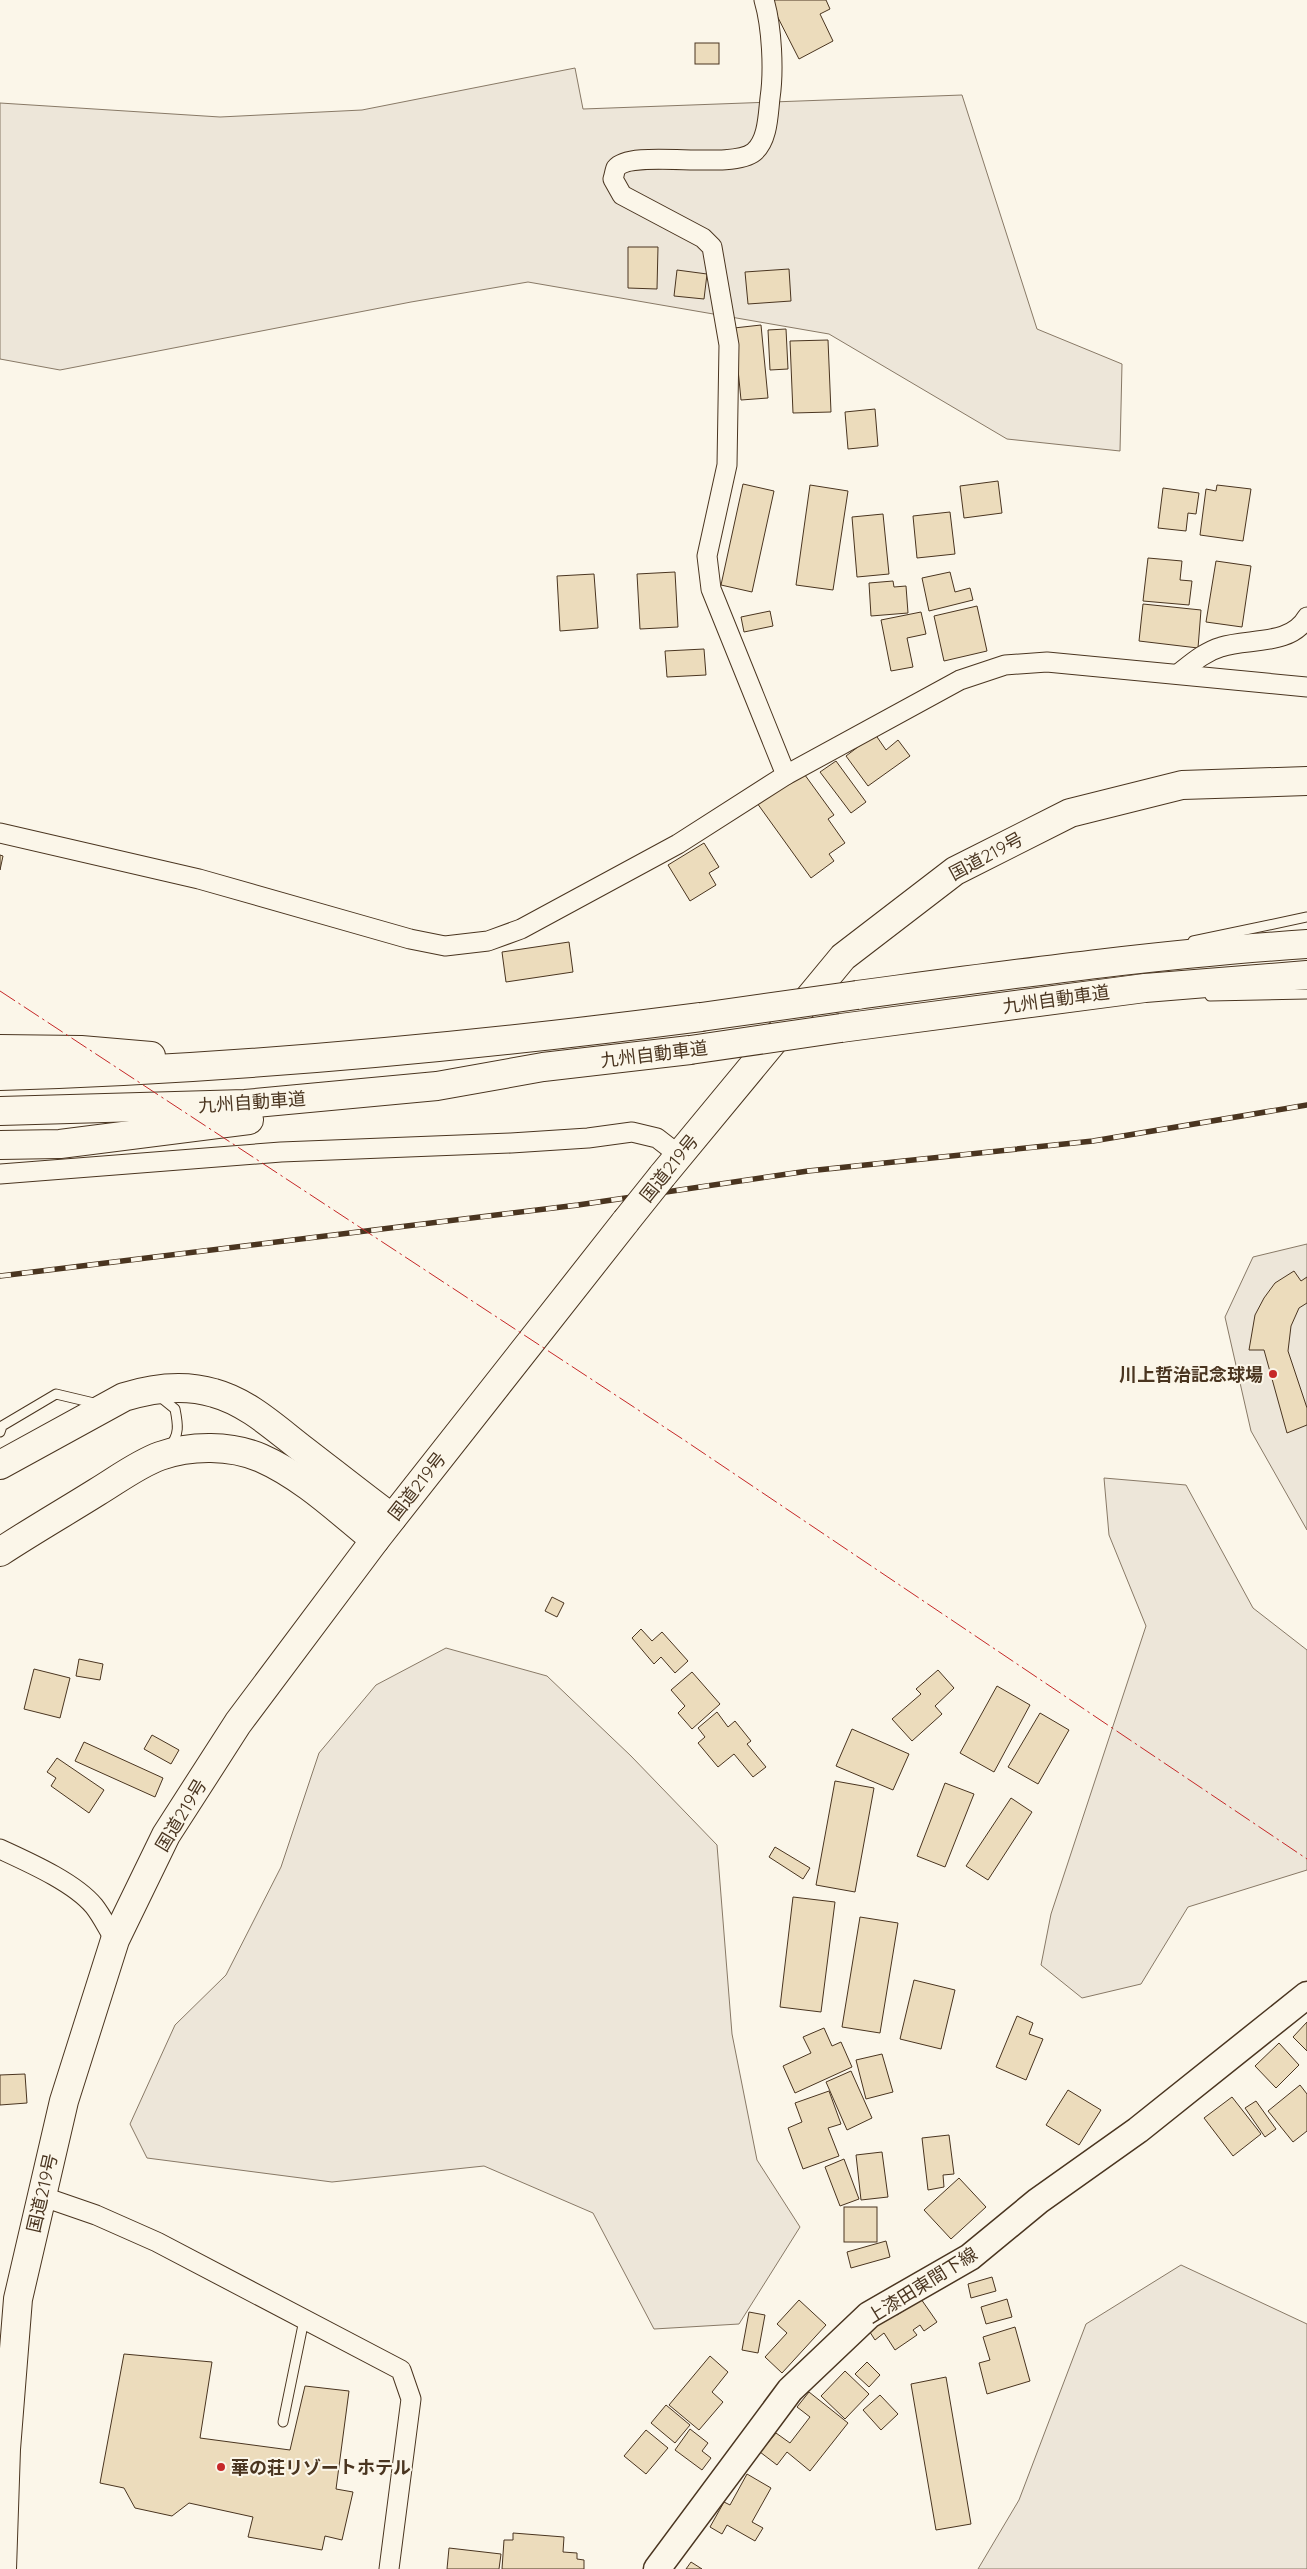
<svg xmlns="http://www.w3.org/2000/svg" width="1307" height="2569" viewBox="0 0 1307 2569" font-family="Quicksand,'Noto Sans JP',sans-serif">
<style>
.green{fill:#ede6d9;stroke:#887966}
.building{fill:#ecdcbc;stroke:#4a3520}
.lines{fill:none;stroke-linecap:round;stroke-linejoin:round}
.service-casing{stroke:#4a3520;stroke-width:11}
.minor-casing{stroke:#4a3520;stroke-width:21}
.secondary-casing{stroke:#4a3520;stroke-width:29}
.trunk-casing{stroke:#4a3520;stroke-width:30}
.motorway-casing{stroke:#4a3520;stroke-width:30}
.service{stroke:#fbf6e9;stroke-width:9}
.minor{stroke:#fbf6e9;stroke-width:19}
.secondary{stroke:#fbf6e9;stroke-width:26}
.trunk{stroke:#fbf6e9;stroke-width:28}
.motorway{stroke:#fbf6e9;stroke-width:28}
.rail-casing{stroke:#4a3520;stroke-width:5.5}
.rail{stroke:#fbf6e9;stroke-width:4;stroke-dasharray:11;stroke-linecap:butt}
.trunk-bridge-casing{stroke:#4a3520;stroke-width:30;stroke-linecap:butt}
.motorway-bridge-casing{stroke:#4a3520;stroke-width:30;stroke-linecap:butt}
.trunk-bridge{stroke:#fbf6e9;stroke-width:28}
.motorway-bridge{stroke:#fbf6e9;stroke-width:28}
.power{stroke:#c62828;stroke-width:1;stroke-dasharray:18 4 2.5 4;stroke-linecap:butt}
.poi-dot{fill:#c62828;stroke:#fbf6e9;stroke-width:2}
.labels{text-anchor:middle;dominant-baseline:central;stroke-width:4;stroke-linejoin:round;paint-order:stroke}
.street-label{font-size:18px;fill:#4a3520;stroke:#fbf6e9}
.poi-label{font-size:18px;font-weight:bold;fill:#4a3520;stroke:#fbf6e9;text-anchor:end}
</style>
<rect width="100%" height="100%" fill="#fbf6e9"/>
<!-- green -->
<g class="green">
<polygon points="575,68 583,109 962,95 1037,329 1122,364 1120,451 1007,439 829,334 528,282 411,302 60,370 0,359 0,103 220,117 362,110"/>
<polygon points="1307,1244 1307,1530 1251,1431 1225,1317 1253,1257"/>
<polygon points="1104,1478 1186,1485 1253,1608 1307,1650 1307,1870 1188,1907 1141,1984 1082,1998 1041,1965 1051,1914 1146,1626 1109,1535"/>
<polygon points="446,1648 547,1676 631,1756 717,1845 732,2034 757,2160 800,2227 739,2324 654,2329 593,2213 484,2166 332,2182 147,2158 130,2124 175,2025 226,1975 281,1867 319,1753 376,1685"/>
<polygon points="1181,2265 1307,2324 1307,2569 978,2569 1019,2500 1086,2324"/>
</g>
<!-- building -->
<g class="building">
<polygon points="769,0 826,0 830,9 820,14 833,41 799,59"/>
<rect x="695" y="43" width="24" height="21"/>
<polygon points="628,247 658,247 657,289 628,288"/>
<polygon points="789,269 791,301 748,304 745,272"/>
<polygon points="677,270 707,274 704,299 674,296"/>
<polygon points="761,325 768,398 741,400 734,328"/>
<polygon points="786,329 788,369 770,370 768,330"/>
<polygon points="828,340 831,412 793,413 790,341"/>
<polygon points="875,409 878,446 848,449 845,412"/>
<polygon points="998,481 1002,513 964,518 960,486"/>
<polygon points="743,484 774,491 752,592 721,585"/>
<polygon points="810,485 848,491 833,590 796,585"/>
<polygon points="1217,485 1251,489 1243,541 1200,535 1206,489 1216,491"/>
<polygon points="1163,488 1199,493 1196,514 1188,513 1186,531 1158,528"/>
<polygon points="950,512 955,554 917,558 913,516"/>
<polygon points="883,514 889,574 857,577 852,517"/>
<polygon points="1148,558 1182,561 1180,580 1192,581 1189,605 1143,601"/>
<polygon points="1216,561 1251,566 1242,627 1206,622"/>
<polygon points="675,572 678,627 640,629 637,574"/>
<polygon points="950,572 955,592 970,588 973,600 929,611 922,578"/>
<polygon points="594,574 598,628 560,631 557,576"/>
<polygon points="893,581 894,587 906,586 908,613 871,616 869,583"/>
<polygon points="1143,604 1201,610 1198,648 1139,641"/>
<polygon points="977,606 987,651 944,661 934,616"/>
<polygon points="770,611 773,626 744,632 741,617"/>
<polygon points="921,612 926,634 907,638 913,667 891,671 881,620"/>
<polygon points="704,649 706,675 667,677 665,651"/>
<polygon points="875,734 886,750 898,740 910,756 868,786 846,756"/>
<polygon points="836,761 866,802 851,813 820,772"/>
<polygon points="802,771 834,815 828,819 845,843 829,854 834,861 811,878 757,803"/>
<polygon points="704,843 719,867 709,873 716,885 690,901 668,865"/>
<polygon points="0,855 3,856 0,870"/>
<polygon points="569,942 573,972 506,982 502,952"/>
<polygon points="1294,1271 1301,1281 1307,1277 1307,1303 1299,1308 1291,1326 1288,1351 1307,1408 1307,1425 1287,1433 1264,1350 1249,1350 1255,1315 1264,1298 1275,1283"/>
<polygon points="552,1597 564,1603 557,1617 545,1611"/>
<polygon points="641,1629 652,1641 662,1632 688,1661 675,1673 661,1657 654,1664 632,1638"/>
<polygon points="79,1659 103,1664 100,1680 76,1676"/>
<polygon points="34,1669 70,1678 60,1718 24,1709"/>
<polygon points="938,1670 954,1688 935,1706 942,1714 912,1741 892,1719 921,1694 916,1689"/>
<polygon points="692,1672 720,1704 692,1729 678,1713 685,1706 671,1690"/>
<polygon points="997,1686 1030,1705 994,1772 960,1753"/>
<polygon points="717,1712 728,1727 735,1721 751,1741 747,1744 766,1767 753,1777 734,1754 718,1767 698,1743 705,1737 698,1728"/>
<polygon points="1040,1713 1069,1730 1038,1784 1008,1767"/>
<polygon points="852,1729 909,1754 893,1790 836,1766"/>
<polygon points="152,1735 179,1750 171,1764 144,1749"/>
<polygon points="84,1742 163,1778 155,1797 75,1761"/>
<polygon points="57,1758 104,1790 89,1813 51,1786 56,1778 47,1772"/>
<polygon points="835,1781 874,1788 855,1892 816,1885"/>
<polygon points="945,1783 974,1794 945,1867 917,1856"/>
<polygon points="1011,1798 1032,1812 988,1880 966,1866"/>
<polygon points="775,1847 810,1868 803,1879 769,1857"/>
<polygon points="793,1897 835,1902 821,2012 780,2007"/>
<polygon points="860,1917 898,1923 880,2033 842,2027"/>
<polygon points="914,1980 955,1990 941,2049 900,2039"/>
<polygon points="1017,2016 1033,2023 1029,2034 1043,2039 1026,2080 996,2067"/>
<polygon points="1307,2022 1307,2051 1293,2037"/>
<polygon points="824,2028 832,2046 841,2042 852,2067 795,2093 783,2066 811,2053 803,2037"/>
<polygon points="1279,2043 1299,2065 1276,2088 1255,2066"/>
<polygon points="882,2054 893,2092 866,2099 856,2060"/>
<polygon points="851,2071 872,2118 847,2130 826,2082"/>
<polygon points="25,2074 27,2103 0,2105 0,2075"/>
<polygon points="1300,2085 1307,2094 1307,2131 1293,2142 1268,2111"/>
<polygon points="1068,2090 1101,2110 1079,2145 1046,2125"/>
<polygon points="829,2091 841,2124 828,2128 839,2156 803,2169 788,2128 802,2122 795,2103"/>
<polygon points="1232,2097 1261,2134 1233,2156 1204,2118"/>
<polygon points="1256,2101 1276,2129 1265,2137 1245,2108"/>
<polygon points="949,2135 954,2174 943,2175 944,2187 928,2190 922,2138"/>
<polygon points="882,2152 888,2197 861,2200 856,2155"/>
<polygon points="844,2159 859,2199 840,2206 825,2167"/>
<polygon points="959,2178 986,2207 951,2239 924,2210"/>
<rect x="844" y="2207" width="33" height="35"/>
<polygon points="886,2241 890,2257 851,2268 847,2252"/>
<polygon points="992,2277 996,2291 971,2298 968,2284"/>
<polygon points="921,2299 937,2322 924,2331 920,2325 913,2330 917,2335 895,2350 884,2333 875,2340 866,2326 893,2307 897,2315"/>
<polygon points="1007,2299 1012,2317 986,2324 981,2307"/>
<polygon points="799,2300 826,2325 782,2373 765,2357 787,2333 777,2324"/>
<polygon points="749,2312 765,2315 758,2353 742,2350"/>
<polygon points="1015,2327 1030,2381 987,2394 979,2363 990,2360 983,2337"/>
<polygon points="124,2354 212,2362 200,2438 290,2450 305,2386 349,2391 336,2489 353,2492 342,2540 325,2536 322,2550 248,2537 253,2517 189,2503 172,2516 135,2508 124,2488 100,2483"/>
<polygon points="710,2356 728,2372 712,2392 723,2402 699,2430 669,2405"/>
<polygon points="867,2362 880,2375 869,2387 855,2374"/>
<polygon points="845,2371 869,2394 845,2419 821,2396"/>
<polygon points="946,2377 971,2524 936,2530 911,2384"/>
<polygon points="809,2392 848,2423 810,2471 787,2452 777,2465 760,2452 776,2433 790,2443 810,2417 797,2407"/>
<polygon points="880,2395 898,2414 881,2430 863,2410"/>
<polygon points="666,2405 690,2425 675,2443 651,2423"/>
<polygon points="690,2429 708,2443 702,2451 711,2458 702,2470 675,2450"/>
<polygon points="646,2430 668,2448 646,2474 624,2456"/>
<polygon points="747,2474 771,2488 752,2522 763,2528 755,2541 727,2525 722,2534 710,2527 724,2502 730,2505"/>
<polygon points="513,2533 564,2537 563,2552 577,2553 577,2559 584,2560 584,2569 502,2569 504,2540 513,2540"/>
<polygon points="449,2548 501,2554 499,2569 447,2569"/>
<polygon points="691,2562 702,2569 686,2569"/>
</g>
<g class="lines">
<defs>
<g id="service">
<polyline points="1193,941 1307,917"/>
<polyline points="1210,996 1307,994"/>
<path d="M159 1396 175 1409C178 1424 180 1435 169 1447"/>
<polyline points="0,1432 2,1426 56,1394 98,1404"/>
<polyline points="283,2422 304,2320"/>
</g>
<g id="minor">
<path d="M764 0C772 27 774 71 770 98 768 115 768 140 754 152 731 171 632 148 616 168 615 170 614 176 613 179L622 195 703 238 712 247 729 345 727 465 707 556 711 589 786 775"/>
<path d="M1178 674C1191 664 1204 652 1221 647 1248 638 1291 646 1307 617"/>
<polyline points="0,833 199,879 410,939 445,946 488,941 521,929 678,844 786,775 960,680 1005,665 1047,662 1307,687"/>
<polyline points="0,1174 281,1152 511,1143 588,1138 632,1132 657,1138 679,1155"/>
<path d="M0 1849C28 1862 74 1882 94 1906 102 1916 108 1929 115 1940"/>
<polyline points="41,2196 96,2215 157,2242 401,2370 411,2399 389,2569"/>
</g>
<polyline id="secondary" points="657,2569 790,2390 869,2315 970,2257 1038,2201 1138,2130 1307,1995"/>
<g id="trunk">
<polyline points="662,1176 843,957 955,871 1070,813 1182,785 1307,781"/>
<polyline points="2,2569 6,2449 18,2299 64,2101 115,1940 166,1835 238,1723 375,1540 626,1221"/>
</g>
<g id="motorway">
<path d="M857 995C1007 975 1156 954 1307 944"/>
<polyline points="841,1028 1145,988 1307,975"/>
<polyline points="0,1049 81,1050 151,1056"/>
<path d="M0 1076C234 1069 469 1047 701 1017"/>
<polyline points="0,1111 245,1104 437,1086 543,1067 690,1050"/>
<polyline points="0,1145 60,1144 249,1120"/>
<path d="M0 1465 124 1397C153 1388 184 1384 214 1393 247 1402 274 1427 301 1448 331 1471 361 1495 392 1518"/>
<path d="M0 1552C32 1531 65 1512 97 1492 117 1480 138 1464 160 1456 191 1445 231 1445 261 1458 304 1477 339 1511 375 1540"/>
</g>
</defs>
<!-- service casing -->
<use href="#service" class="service-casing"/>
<!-- minor casing -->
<use href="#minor" class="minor-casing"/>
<!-- secondary casing -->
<use href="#secondary" class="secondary-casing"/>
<!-- trunk casing -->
<use href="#trunk" class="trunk-casing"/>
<!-- motorway casing -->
<use href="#motorway" class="motorway-casing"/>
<!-- service -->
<use href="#service" class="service"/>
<!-- minor -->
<use href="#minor" class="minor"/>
<!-- secondary -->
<use href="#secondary" class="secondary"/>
<!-- trunk -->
<use href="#trunk" class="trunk"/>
<!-- motorway -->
<use href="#motorway" class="motorway"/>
<defs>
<polyline id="rail" points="0,1276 578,1205 808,1171 1093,1141 1307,1105"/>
</defs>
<!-- rail casing -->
<use href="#rail" class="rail-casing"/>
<!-- rail -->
<use href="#rail" class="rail"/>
<defs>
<polyline id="trunk-bridge" points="626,1221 662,1176"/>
<g id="motorway-bridge">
<polyline points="701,1017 857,995"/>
<polyline points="690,1050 841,1028"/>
</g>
</defs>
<!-- trunk-bridge casing -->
<use href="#trunk-bridge" class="trunk-bridge-casing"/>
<!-- motorway-bridge casing -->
<use href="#motorway-bridge" class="motorway-bridge-casing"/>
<!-- trunk-bridge -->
<use href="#trunk-bridge" class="trunk-bridge"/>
<!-- motorway-bridge -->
<use href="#motorway-bridge" class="motorway-bridge"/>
<!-- power -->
<polyline class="power" points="0,991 684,1440 1307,1859"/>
</g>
<!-- markers -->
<g class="poi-dot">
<circle cx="1273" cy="1374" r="5"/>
<circle cx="221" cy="2467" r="5"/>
</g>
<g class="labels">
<!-- street labels -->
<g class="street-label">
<text transform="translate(986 856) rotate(-28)">国道219号</text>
<text transform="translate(1056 999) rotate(-8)">九州自動車道</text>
<text transform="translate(654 1054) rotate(-7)">九州自動車道</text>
<text transform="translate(252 1102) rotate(-4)">九州自動車道</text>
<text transform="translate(669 1168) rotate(-51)">国道219号</text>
<text transform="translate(417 1486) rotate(-52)">国道219号</text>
<text transform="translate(181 1815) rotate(-59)">国道219号</text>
<text transform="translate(42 2193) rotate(-77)">国道219号</text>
<text transform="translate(922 2285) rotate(-32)">上漆田東間下線</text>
</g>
<!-- poi labels -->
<g class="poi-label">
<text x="1263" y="1374">川上哲治記念球場</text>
<text x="231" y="2467" text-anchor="start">華の荘リゾートホテル</text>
</g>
</g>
</svg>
